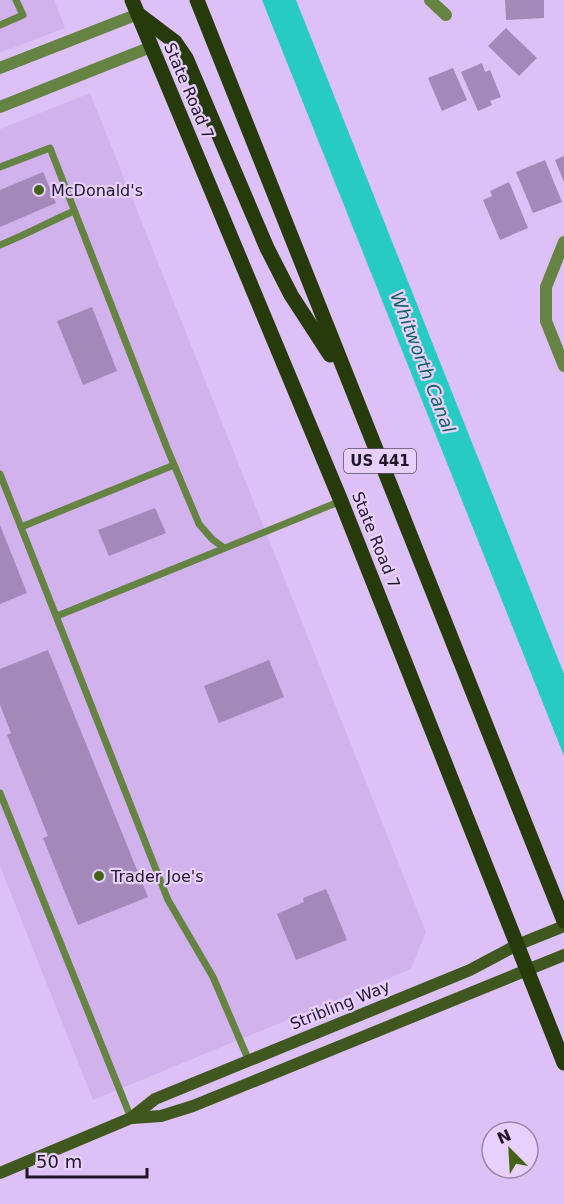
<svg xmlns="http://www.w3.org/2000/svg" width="564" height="1204" viewBox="0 0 564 1204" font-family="'DejaVu Sans',sans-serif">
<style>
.built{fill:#d2b2ed}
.water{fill:#28cbc3}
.building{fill:#a388b9}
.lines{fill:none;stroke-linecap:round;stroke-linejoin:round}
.lane{stroke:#658342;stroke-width:7}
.street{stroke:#658342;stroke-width:12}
.secondary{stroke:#40581f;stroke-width:12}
.primary{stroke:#273a0c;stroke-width:15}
.poi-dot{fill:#446317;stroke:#e7d0fb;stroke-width:2}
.labels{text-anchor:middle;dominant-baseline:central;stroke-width:4.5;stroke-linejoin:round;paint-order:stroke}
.shield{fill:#e7d0fb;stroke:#5c4e68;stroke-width:1.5}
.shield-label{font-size:15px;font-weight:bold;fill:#211629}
.street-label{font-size:16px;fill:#211629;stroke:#e7d0fb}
.poi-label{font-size:16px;fill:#211629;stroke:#e7d0fb;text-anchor:start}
.water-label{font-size:18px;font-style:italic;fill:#0f6460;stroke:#e7d0fb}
</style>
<rect width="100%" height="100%" fill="#ddc0f5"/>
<!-- built -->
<g class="built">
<polygon points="0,0 54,0 65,28 0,53"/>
<polygon points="90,93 426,932 411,969 93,1100 0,866 0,129"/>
</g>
<!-- water -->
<polygon class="water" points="262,0 296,0 564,674 564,756"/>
<!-- building -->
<g class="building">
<polygon points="505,0 544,0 544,18 506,20"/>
<polygon points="506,28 537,58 519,76 488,46"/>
<polygon points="482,63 485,72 490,70 501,97 490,101 492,105 478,111 461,72"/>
<polygon points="453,68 467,100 442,111 428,78"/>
<polygon points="564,156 564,182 555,160"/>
<polygon points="545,160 562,202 533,213 516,172"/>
<polygon points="43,172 56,203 0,227 0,190"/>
<polygon points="509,182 528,228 500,240 483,200 492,196 490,191"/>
<polygon points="92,307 117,371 83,385 57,321"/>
<polygon points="155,508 166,533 109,556 98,530"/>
<polygon points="0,525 27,593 0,604"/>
<polygon points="48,650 148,897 78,925 43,838 48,836 7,735 11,733 0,705 0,669"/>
<polygon points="269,660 284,697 219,723 204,686"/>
<polygon points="326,889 347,940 296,960 277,914 304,902 303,898"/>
</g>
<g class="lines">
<!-- lane -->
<g class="lane">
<polyline points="0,25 23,15 16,0"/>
<polyline points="0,167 50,148 167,448 199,524 212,539 224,548"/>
<path d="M0 245C25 235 49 222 74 211"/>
<polyline points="0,474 168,900 213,977 249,1061"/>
<polyline points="21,527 174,465"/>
<polyline points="57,616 341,501"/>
<polyline points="0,793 131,1118"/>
</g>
<!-- street -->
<g class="street">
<polyline points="430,0 446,15"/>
<polyline points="0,68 138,14"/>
<polyline points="0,107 151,47"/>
<polyline points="564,242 546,287 546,321 564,366"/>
</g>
<!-- secondary -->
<g class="secondary">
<polyline points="132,1118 161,1116 193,1106 564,955"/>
<polyline points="0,1173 131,1118 155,1099 470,970 517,945 564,926"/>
</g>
<!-- primary -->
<g class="primary">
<polyline points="132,0 341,501 564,1063"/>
<polyline points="197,0 564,921"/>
<polyline points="138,14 175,42 186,58 267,248 291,295 330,355"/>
</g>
</g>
<!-- markers -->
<g class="poi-dot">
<circle cx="39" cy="190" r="6"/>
<circle cx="99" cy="876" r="6"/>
</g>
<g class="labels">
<!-- shield labels -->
<rect class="shield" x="344" y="449" width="72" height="24" rx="4.5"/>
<g class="shield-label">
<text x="380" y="461">US 441</text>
</g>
<!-- street labels -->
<g class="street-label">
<text transform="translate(189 91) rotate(67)">State Road 7</text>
<text transform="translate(376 540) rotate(68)">State Road 7</text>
<text transform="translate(340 1005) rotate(-22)">Stribling Way</text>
</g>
<!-- poi labels -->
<g class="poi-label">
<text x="51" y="190">McDonald's</text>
<text x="111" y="876">Trader Joe's</text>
</g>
<!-- water labels -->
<g class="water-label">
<text transform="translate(423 362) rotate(69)">Whitworth Canal</text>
</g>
</g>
<!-- north arrow -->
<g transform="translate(510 1150) rotate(336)"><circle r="28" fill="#e7d0fb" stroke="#9886a7" stroke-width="1.5"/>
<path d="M0-4.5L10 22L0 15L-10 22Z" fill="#446317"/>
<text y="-9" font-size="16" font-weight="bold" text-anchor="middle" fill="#211629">N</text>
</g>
<!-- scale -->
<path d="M27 1168v9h120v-9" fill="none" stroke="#211629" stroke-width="3"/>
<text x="36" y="1168" font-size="18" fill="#211629" stroke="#e7d0fb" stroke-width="4.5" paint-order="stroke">50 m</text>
</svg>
